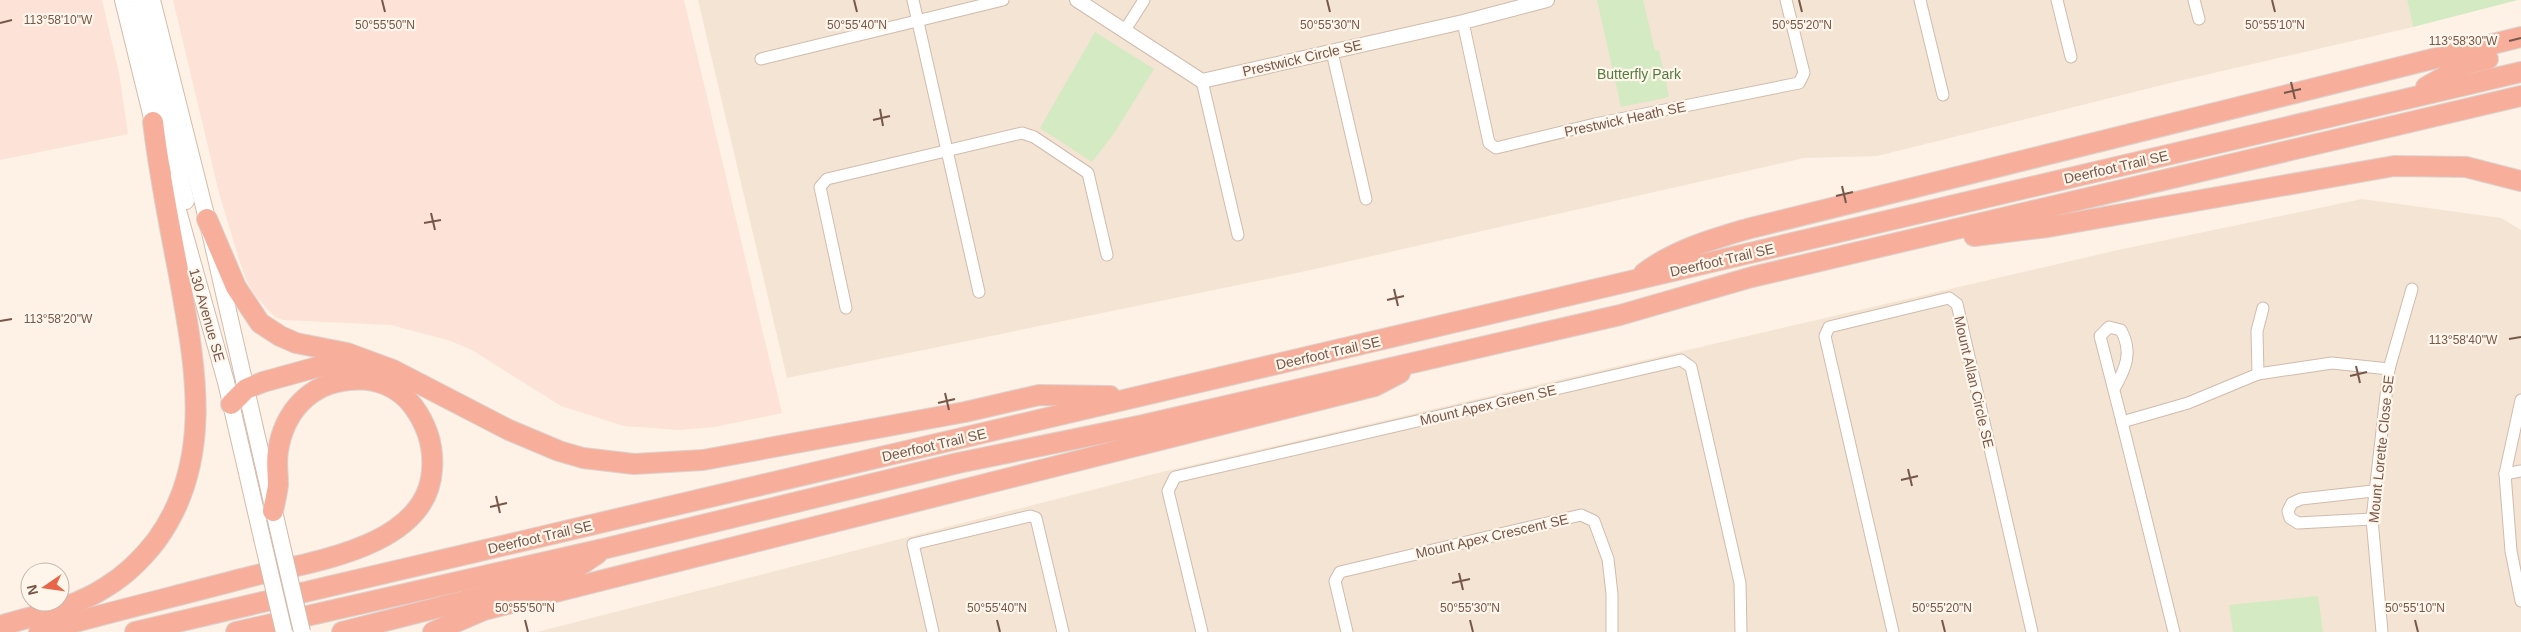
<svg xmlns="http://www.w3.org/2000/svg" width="2521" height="632" viewBox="0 0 2521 632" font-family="Arial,sans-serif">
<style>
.residential{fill:#f4e4d3}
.commercial{fill:#fde2d8}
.green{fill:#d4eac3}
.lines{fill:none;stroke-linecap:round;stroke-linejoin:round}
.minor-casing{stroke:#d0bbad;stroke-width:13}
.tertiary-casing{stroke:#d0bbad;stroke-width:16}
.secondary-casing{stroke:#d3bbab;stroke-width:18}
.motorway-casing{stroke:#dbd3d0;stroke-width:22}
.minor{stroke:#fff;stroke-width:11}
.tertiary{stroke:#fff;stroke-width:14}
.secondary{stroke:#fff;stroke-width:16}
.motorway{stroke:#f7af9b;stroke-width:20}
.secondary-bridge-casing{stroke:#d3bbab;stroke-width:18;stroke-linecap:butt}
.secondary-bridge{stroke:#fff;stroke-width:16}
.ticks{fill:none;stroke:#765749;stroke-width:2}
.labels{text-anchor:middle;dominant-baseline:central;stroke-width:4.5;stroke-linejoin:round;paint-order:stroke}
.street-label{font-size:14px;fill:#765749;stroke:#fff6eb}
.park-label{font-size:14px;fill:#547c42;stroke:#fff6eb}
.ticks-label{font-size:12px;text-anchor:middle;fill:#765749;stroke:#fff6eb;stroke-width:4.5;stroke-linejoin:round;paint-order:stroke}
</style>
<rect width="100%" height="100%" fill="#fdf2e5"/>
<!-- residential -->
<g class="residential">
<polygon points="698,0 2407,0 2413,27 2166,84 1877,156 1804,158 1306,271 787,378"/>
<polygon points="2362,199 2501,218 2521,230 2521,632 537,632 1162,472 2118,250"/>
</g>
<!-- commercial -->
<g class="commercial">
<polygon points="0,0 102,0 119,73 128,134 0,160"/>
<polygon points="173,0 684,0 782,413 715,427 679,430 624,426 561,406 472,350 451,341 391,325 283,320 275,317 257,298 246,280 238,256 219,193"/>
</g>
<!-- green -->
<g class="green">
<polygon points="1597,0 1643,0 1655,51 1659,50 1669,97 1621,107"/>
<polygon points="2407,0 2518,0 2413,27"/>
<polygon points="1095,32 1154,69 1115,132 1092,162 1040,128"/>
<polygon points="2318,596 2323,632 2233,632 2229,605"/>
</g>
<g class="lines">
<defs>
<g id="minor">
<polyline points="913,0 979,292"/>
<polyline points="1920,0 1943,95"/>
<polyline points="2057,0 2071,57"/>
<polyline points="2194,0 2199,19"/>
<polyline points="1463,22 1489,143 1496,148 1595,124 1799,83 1804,73 1786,0"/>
<polyline points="1125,30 1144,0"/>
<polyline points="1332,52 1366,199"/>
<polyline points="761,59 1003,0"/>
<polyline points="1202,81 1238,235"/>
<polyline points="846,308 820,187 827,179 1022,133 1034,137 1088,173 1107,255"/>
<polyline points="2389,369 2412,289"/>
<polyline points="2258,374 2257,331 2263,308"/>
<path d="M2114 389C2126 368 2133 352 2121 330L2109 327 2100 336 2122 422"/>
<polyline points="2521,400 2505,474 2511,551 2521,601"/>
<polyline points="2505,474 2521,471"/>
<polyline points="2372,519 2298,523 2290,518 2288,511 2292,503 2301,499 2373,491"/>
<polyline points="933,632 913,544 1030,516 1036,518 1063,632"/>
<polyline points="1202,632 1168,491 1175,477 1681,360 1691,367 1740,583 1741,632"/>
<polyline points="1347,632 1335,581 1340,572 1581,515 1594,521 1608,559 1612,594 1612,632"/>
<polyline points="1893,632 1825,336 1829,327 1949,298 1957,304 2032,632"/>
<polyline points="2174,632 2122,422 2188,403 2258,374 2332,363 2389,369 2372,519 2382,632"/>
</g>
<polyline id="tertiary" points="1077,0 1202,81 1463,22 1547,0"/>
<g id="secondary">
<polyline points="123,0 156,134"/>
<polyline points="139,0 186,201"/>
<polyline points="152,0 207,219 279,533"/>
<polyline points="170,182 226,382 262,538"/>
</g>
<g id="motorway">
<polyline points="2426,87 2467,64 2488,59"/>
<polyline points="207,219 236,287 260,323 280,336 296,343 347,353 393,370 509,430 559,451 583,458 634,464 703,460 965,412 1039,395 1110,396"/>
<polyline points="1974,236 2048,227 2394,166 2466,167 2521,181"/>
<path d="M1644 273C1675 250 1710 240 1747 229L2521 37"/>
<polyline points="231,404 246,389 263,382 321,366 340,363 359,366"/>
<path d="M0 626C36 615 74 608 106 587 126 575 142 559 156 541 215 461 195 365 179 275 169 224 159 173 153 122"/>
<path d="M39 632C106 613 173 597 241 579 300 563 427 551 432 470 434 446 427 425 413 406 398 386 374 377 350 380 310 383 284 412 278 451 276 462 278 473 278 485 277 493 275 502 273 511"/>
<polyline points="135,632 2521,72"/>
<polyline points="236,632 607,548 958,463 1143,425 1620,315 1752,277 2521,96"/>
<polyline points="342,632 566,575 597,554"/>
<polyline points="433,632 484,610 1375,386 1400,373"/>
</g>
</defs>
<!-- minor casing -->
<use href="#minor" class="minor-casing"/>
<!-- tertiary casing -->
<use href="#tertiary" class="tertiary-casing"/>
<!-- secondary casing -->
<use href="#secondary" class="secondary-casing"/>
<!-- motorway casing -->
<use href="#motorway" class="motorway-casing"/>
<!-- minor -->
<use href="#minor" class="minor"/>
<!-- tertiary -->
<use href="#tertiary" class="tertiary"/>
<!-- secondary -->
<use href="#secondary" class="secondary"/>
<!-- motorway -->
<use href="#motorway" class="motorway"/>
<defs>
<g id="secondary-bridge">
<polyline points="279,533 302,632"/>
<polyline points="262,538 284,632"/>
</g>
</defs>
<!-- secondary-bridge casing -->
<use href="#secondary-bridge" class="secondary-bridge-casing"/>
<!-- secondary-bridge -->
<use href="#secondary-bridge" class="secondary-bridge"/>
</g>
<!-- ticks -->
<path class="ticks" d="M382 0 385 12M854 0 857 12M1327 0 1330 12M1799 0 1802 12M2272 0 2275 12M0 23 12 20M2509 41 2521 38M2291 82 2295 99M2284 93 2301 89M880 109 883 126M873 120 890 116M1842 186 1846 203M1836 196 1853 192M431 213 435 230M424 223 441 220M1394 289 1398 306M1387 300 1404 296M0 321 12 319M2509 339 2521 337M2356 366 2360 383M2350 376 2367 372M945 393 949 410M938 403 955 399M1908 469 1912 486M1901 480 1918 476M496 496 500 513M490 507 507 503M1459 573 1463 590M1452 583 1470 579M525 620 528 632M997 620 1000 632M1470 620 1473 632M1942 620 1945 632M2415 620 2418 632"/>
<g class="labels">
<!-- street labels -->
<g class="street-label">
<text transform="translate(1302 58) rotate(-13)">Prestwick Circle SE</text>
<text transform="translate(1625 119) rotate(-12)">Prestwick Heath SE</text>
<text transform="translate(2116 167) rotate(-13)">Deerfoot Trail SE</text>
<text transform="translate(1722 260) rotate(-13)">Deerfoot Trail SE</text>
<text transform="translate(207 315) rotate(74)">130 Avenue SE</text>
<text transform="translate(1328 353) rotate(-13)">Deerfoot Trail SE</text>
<text transform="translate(1974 382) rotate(77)">Mount Allan Circle SE</text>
<text transform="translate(1488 405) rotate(-13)">Mount Apex Green SE</text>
<text transform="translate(934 445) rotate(-13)">Deerfoot Trail SE</text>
<text transform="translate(2381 449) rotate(-84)">Mount Lorette Close SE</text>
<text transform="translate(1492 536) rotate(-13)">Mount Apex Crescent SE</text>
<text transform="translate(540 537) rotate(-13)">Deerfoot Trail SE</text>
</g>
<!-- park labels -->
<g class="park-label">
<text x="1639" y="74">Butterfly Park</text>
</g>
</g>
<g class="ticks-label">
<text x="58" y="24">113°58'10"W</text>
<text x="385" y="29">50°55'50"N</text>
<text x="857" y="29">50°55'40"N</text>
<text x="1330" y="29">50°55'30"N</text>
<text x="1802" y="29">50°55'20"N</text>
<text x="2275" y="29">50°55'10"N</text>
<text x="2463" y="45">113°58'30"W</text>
<text x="58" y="323">113°58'20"W</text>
<text x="2463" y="344">113°58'40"W</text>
<text x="525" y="612">50°55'50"N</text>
<text x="997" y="612">50°55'40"N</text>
<text x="1470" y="612">50°55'30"N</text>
<text x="1942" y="612">50°55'20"N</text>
<text x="2415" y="612">50°55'10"N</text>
</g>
<!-- north arrow -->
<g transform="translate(45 587) rotate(257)"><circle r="24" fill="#fff6eb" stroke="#c8b6aa"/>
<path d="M0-4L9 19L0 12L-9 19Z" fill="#e86548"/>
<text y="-8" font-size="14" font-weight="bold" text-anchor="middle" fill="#765749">N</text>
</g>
</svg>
